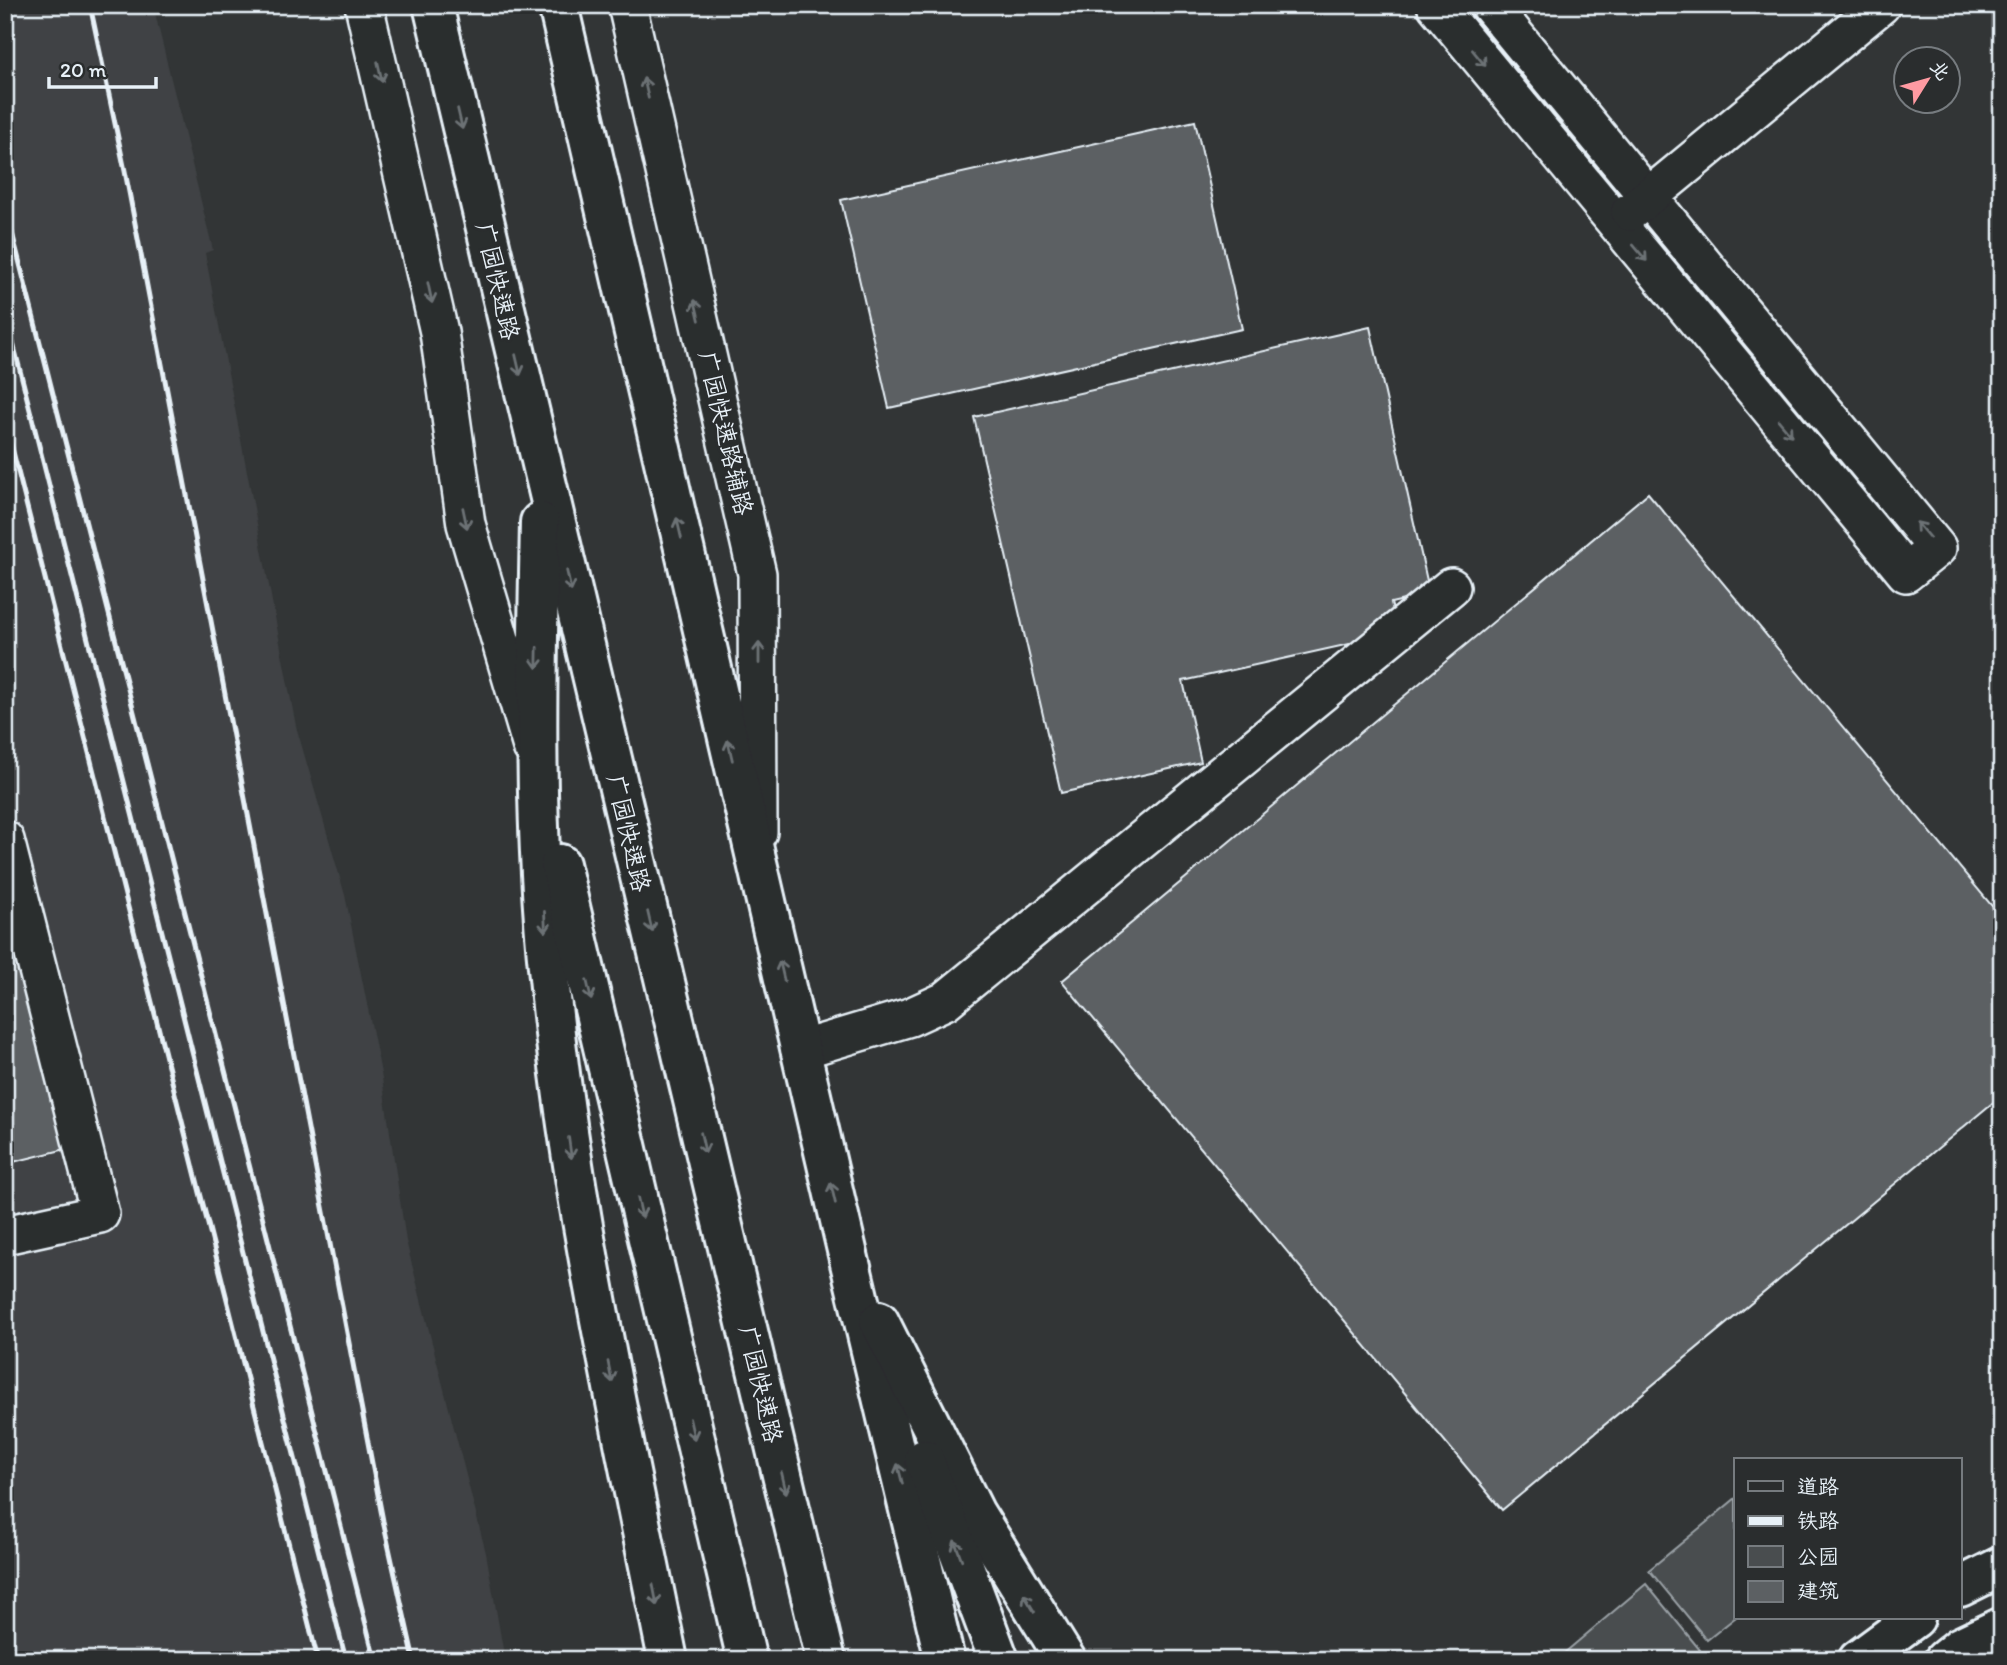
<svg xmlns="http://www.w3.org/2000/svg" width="2007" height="1665" viewBox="0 0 2007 1665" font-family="Itim,'LXGW WenKai TC',sans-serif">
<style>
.built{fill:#3f4244}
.green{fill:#494d4f;stroke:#989fa4;stroke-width:2}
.building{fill:#5c6063;stroke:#e8f1f8;stroke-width:2}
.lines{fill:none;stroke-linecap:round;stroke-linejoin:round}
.minor-casing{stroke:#e8f1f8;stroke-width:42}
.highway-casing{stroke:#e8f1f8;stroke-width:44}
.minor{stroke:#2a2d2e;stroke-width:37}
.highway{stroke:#2a2d2e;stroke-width:38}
.rail{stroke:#e8f1f8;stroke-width:5}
.oneway{stroke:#6c7275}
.labels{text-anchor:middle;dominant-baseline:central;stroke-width:6;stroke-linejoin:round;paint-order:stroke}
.street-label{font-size:24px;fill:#e8f1f8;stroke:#2a2d2e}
</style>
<rect width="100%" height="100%" fill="#323536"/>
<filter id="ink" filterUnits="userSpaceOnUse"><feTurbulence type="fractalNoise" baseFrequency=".0143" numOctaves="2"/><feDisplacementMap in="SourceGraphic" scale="14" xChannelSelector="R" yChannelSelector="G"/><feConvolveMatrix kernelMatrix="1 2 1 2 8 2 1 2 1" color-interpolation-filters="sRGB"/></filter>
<g filter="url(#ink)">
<!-- built -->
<polygon class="built" points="5,5 153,5 213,250 205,253 296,726 345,895 382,1078 406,1241 486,1553 505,1660 5,1660"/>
<!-- green -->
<g class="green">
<polygon points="1736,1498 1736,1617 1707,1640 1649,1570"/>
<polygon points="1646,1584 1700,1650 1689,1660 1556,1660"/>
</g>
<!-- building -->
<g class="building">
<polygon points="1195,121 1242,329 889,408 841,200"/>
<polygon points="1370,327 1430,594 1391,603 1399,633 1183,681 1201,762 1061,793 974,417"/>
<polygon points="1648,493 2002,918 2002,1095 1502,1510 1062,981"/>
<polygon points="5,875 74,1147 5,1164"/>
</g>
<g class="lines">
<defs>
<g id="minor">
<polyline points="364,5 439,332 466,524 532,747"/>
<polyline points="627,5 757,574 758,832"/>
<polyline points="1436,5 1906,573 1937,548 1490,5"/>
<polyline points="1630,212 1881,5"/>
<polyline points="5,840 100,1214 5,1235"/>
<polyline points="800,1050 910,1017 945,1001 1451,587"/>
</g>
<g id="highway">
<polyline points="433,5 826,1660"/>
<polyline points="558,5 849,1259 945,1660"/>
<path d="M540 522C537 674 533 825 549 977 571 1207 623 1433 668 1660"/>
<polyline points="560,864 747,1660"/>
<polyline points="879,1321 975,1513 1066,1660"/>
<polyline points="924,1459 999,1660"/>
<polyline points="1960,1587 2002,1566"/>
<polyline points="1858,1660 1915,1618"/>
<polyline points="1944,1660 1960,1647 2002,1627"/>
</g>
</defs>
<!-- minor casing -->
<use href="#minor" class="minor-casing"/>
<!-- highway casing -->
<use href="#highway" class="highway-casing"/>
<!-- minor -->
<use href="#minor" class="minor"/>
<!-- highway -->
<use href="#highway" class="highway"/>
<!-- rail -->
<g class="rail">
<polyline points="90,5 125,171 383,1521 414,1660"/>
<polyline points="5,205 375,1660"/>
<polyline points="5,311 346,1660"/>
<polyline points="5,420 318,1660"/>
</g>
</g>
<!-- one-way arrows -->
<defs><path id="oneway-shaft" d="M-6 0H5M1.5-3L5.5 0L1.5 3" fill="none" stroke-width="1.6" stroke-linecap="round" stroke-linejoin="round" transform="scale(1.75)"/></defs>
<g class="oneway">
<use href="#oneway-shaft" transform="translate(1479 58) rotate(51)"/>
<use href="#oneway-shaft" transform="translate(380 72) rotate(77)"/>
<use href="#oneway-shaft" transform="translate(646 88) rotate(-103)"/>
<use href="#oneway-shaft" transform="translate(460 119) rotate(77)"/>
<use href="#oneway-shaft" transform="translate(1640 253) rotate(50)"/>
<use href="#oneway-shaft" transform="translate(430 293) rotate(78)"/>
<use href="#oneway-shaft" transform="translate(697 310) rotate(-103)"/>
<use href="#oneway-shaft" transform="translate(518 365) rotate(77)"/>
<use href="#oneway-shaft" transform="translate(1785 428) rotate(50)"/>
<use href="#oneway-shaft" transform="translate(465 518) rotate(78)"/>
<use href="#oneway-shaft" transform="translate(679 528) rotate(-103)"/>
<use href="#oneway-shaft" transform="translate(1923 530) rotate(-130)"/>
<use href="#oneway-shaft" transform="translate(569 581) rotate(77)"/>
<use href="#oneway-shaft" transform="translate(759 653) rotate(-90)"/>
<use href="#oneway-shaft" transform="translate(537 658) rotate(91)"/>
<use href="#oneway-shaft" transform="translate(730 750) rotate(-103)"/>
<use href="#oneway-shaft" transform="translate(545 922) rotate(87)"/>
<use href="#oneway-shaft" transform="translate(650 922) rotate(77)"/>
<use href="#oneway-shaft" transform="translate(782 971) rotate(-103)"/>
<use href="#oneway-shaft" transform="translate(589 990) rotate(77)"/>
<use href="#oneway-shaft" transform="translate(703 1143) rotate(77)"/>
<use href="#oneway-shaft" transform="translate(570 1148) rotate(82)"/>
<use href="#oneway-shaft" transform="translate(833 1193) rotate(-103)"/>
<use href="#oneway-shaft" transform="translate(640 1208) rotate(77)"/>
<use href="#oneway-shaft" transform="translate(610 1372) rotate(79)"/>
<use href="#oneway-shaft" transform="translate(692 1429) rotate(77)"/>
<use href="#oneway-shaft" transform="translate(900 1474) rotate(-104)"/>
<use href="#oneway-shaft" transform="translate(784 1483) rotate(77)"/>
<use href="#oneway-shaft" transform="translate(958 1550) rotate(-111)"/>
<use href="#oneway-shaft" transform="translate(655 1595) rotate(79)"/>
<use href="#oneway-shaft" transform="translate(1029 1603) rotate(-122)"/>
</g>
</g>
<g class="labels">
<!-- street labels -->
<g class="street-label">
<text transform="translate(498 281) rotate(77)">广园快速路</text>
<text transform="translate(726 433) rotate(77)">广园快速路辅路</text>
<text transform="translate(629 833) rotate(77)">广园快速路</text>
<text transform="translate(761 1384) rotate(77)">广园快速路</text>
</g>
</g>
<!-- margin -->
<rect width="2007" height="1665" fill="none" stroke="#2a2d2e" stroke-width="28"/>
<rect x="14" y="14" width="1979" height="1637" fill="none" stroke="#e8f1f8" stroke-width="2.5" filter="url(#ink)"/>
<!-- legend -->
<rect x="1734" y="1458" width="228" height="161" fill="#2a2d2e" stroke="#767b7f" stroke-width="2"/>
<rect x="1748" y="1481" width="35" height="10" fill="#2a2d2e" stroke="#767b7f" stroke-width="2"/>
<text x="1797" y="1494" font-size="21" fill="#e8f1f8">道路</text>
<rect x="1748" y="1516" width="35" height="10" fill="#e8f1f8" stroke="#767b7f" stroke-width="2"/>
<text x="1797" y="1528" font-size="21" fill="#e8f1f8">铁路</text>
<rect x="1748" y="1546" width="35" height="21" fill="#494d4f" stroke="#767b7f" stroke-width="2"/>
<text x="1797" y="1564" font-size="21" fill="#e8f1f8">公园</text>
<rect x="1748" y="1581" width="35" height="21" fill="#5c6063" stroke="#767b7f" stroke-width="2"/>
<text x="1797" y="1598" font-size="21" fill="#e8f1f8">建筑</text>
<!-- north arrow -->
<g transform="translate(1927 80) rotate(53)"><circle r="33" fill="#2a2d2e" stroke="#767b7f" stroke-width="2"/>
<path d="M0-5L12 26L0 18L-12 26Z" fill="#ff9aa2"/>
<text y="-10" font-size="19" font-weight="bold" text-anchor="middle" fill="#e8f1f8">北</text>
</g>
<!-- scale -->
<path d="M49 77v10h107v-10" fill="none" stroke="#e8f1f8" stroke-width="3.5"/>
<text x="60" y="77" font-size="21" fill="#e8f1f8" stroke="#2a2d2e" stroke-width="5" paint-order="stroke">20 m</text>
</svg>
